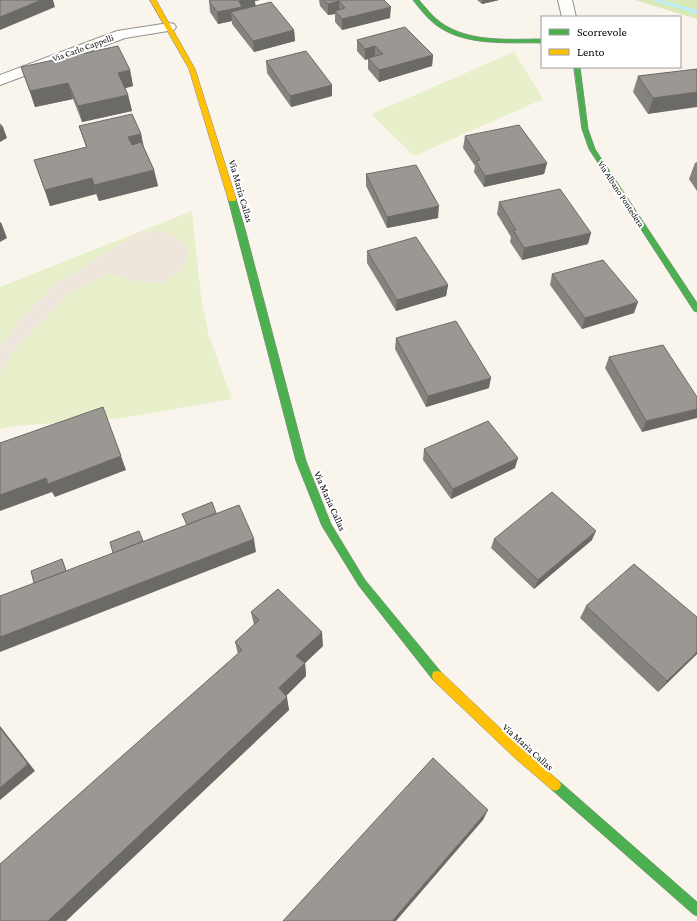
<svg xmlns="http://www.w3.org/2000/svg" width="697" height="921" viewBox="0 0 697 921" font-family="'Crimson Pro',serif">
<style>
.green{fill:#e7f0ca}
.forest{fill:#d9e8b7}
.plaza{fill:#eee6dc}
.lines{fill:none;stroke-linecap:round;stroke-linejoin:round}
.stream{fill:#bfedf6;fill-rule:evenodd}
.street-casing{stroke:#92908c;stroke-width:2}
.fast-casing{stroke:#888682;stroke-width:1}
.slow-casing{stroke:#888682;stroke-width:1}
.street{fill:#fefefc;fill-rule:evenodd}
.fast{fill:#4caf50;fill-rule:evenodd}
.slow{fill:#ffc107;fill-rule:evenodd}
.wall{fill:#85837e}
.shaded-wall{fill:#6c6a67}
.building{fill:#9b9893;stroke:#6c6a67}
.labels{text-anchor:middle;dominant-baseline:central;stroke-width:4;stroke-linejoin:round;paint-order:stroke}
.far-street-label{font-size:9px;fill:#0a0a0a;stroke:#fff}
.street-label{font-size:10px;fill:#0a0a0a;stroke:#fff}
</style>
<rect width="100%" height="100%" fill="#f9f5ec"/>
<!-- green -->
<g class="green">
<polygon points="514,52 543,99 414,156 371,114"/>
<polygon points="192,211 201,297 209,336 232,399 122,418 16,426 0,429 0,287"/>
</g>
<!-- forest -->
<polygon class="forest" points="635,0 697,0 697,19"/>
<!-- plaza -->
<polygon class="plaza" points="163,231 177,237 190,252 181,270 164,283 133,281 107,273 66,296 13,352 0,374 0,347 26,313 56,284 138,233"/>
<g class="lines">
<!-- stream -->
<polygon class="stream" points="651,0 661,0 697,10 697,14"/>
<defs>
<g id="street">
<polygon points="558,0 572,0 576,17 562,17"/>
<polygon points="169,23 174,24 176,27 174,30 125,38 0,85 0,75 117,31"/>
</g>
<g id="fast">
<path d="M413 0H419C426 8 432 16 440 22 469 43 509 39 542 39V43C508 42 466 47 436 25 427 18 420 9 413 0Z"/>
<polygon points="574,67 580,67 588,129 595,149 697,303 697,312 694,311 589,149 582,129"/>
<polygon points="229,197 235,197 236,199 245,229 306,461 331,524 365,580 441,672 442,676 441,680 437,681 433,680 359,586 322,526 296,461 228,199"/>
<polygon points="555,779 559,781 697,902 697,916 693,914 551,789 549,785 551,781"/>
</g>
<g id="slow">
<polygon points="150,0 156,0 195,69 236,199 235,201 229,201 228,199 189,69"/>
<polygon points="437,671 441,672 524,751 559,781 561,785 559,789 555,791 551,789 516,759 433,680 432,676 433,672"/>
</g>
</defs>
<!-- street casing -->
<use href="#street" class="street-casing"/>
<!-- fast casing -->
<use href="#fast" class="fast-casing"/>
<!-- slow casing -->
<use href="#slow" class="slow-casing"/>
<!-- street -->
<use href="#street" class="street"/>
<!-- fast -->
<use href="#fast" class="fast"/>
<!-- slow -->
<use href="#slow" class="slow"/>
</g>
<!-- wall -->
<g class="wall">
<polygon points="211,0 260,0 255,1 255,6 294,30 295,41 254,52 232,24 232,21 218,24 210,12 209,1"/>
<polygon points="319,0 384,0 390,18 342,30 335,22 335,14 328,15 320,6"/>
<polygon points="477,0 499,0 482,4"/>
<polygon points="357,40 433,55 432,66 379,82 368,69 368,59 365,60 357,51"/>
<polygon points="266,61 332,85 332,96 291,107 267,73"/>
<polygon points="21,67 130,70 133,86 125,88 128,95 132,111 82,122 73,99 35,107"/>
<polygon points="697,69 648,114 633,92 638,76"/>
<polygon points="79,126 141,134 144,147 154,170 158,186 99,201 96,194 50,206 34,160 86,147"/>
<polygon points="465,136 547,163 544,174 484,187 474,172 475,166 463,148"/>
<polygon points="697,162 697,191 689,179 695,163"/>
<polygon points="366,174 438,218 387,228 366,186"/>
<polygon points="499,202 588,244 522,260 510,242 511,237 497,214"/>
<polygon points="367,251 448,285 446,296 396,311 367,263"/>
<polygon points="552,274 634,313 582,329 550,285"/>
<polygon points="396,338 489,388 426,407 395,349"/>
<polygon points="609,357 697,397 642,432 605,368"/>
<polygon points="424,449 515,468 451,499 423,460"/>
<polygon points="494,539 592,540 534,589 491,548"/>
<polygon points="586,606 697,617 697,654 658,692 580,618"/>
<polygon points="251,612 323,646 305,663 306,676 286,696 289,710 66,921 0,921 238,654 235,642 254,625"/>
</g>
<!-- shaded-wall -->
<g class="shaded-wall">
<polygon points="41,0 53,0 55,7 0,30 0,17"/>
<polygon points="243,0 260,0 255,1 256,9 231,12 232,21 218,24 217,12 239,1"/>
<polygon points="482,0 499,0 482,4"/>
<polygon points="339,1 339,13 335,11 335,14 328,15 328,4"/>
<polygon points="391,7 390,18 342,30 342,19"/>
<polygon points="294,30 295,41 254,52 253,41"/>
<polygon points="375,46 375,57 368,58 368,59 365,60 365,49"/>
<polygon points="433,55 432,66 379,82 379,70"/>
<polygon points="130,70 133,86 122,89 118,73"/>
<polygon points="68,83 73,99 35,107 30,91"/>
<polygon points="332,85 332,96 291,107 290,96"/>
<polygon points="697,92 697,107 648,114 653,98"/>
<polygon points="128,95 132,111 82,122 78,106"/>
<polygon points="3,127 7,138 0,142 0,128"/>
<polygon points="141,134 144,150 132,153 128,137"/>
<polygon points="547,163 544,174 484,187 485,176"/>
<polygon points="154,170 158,186 99,201 94,185"/>
<polygon points="92,178 96,194 50,206 45,190"/>
<polygon points="439,206 438,218 387,228 387,217"/>
<polygon points="1,222 7,238 0,242 0,223"/>
<polygon points="591,233 588,244 522,260 524,248"/>
<polygon points="448,285 446,296 396,311 397,300"/>
<polygon points="638,302 634,313 582,329 585,318"/>
<polygon points="491,378 489,388 426,407 428,396"/>
<polygon points="697,409 697,418 642,432 646,421"/>
<polygon points="121,456 126,470 55,497 52,492 0,511 0,495 46,478"/>
<polygon points="518,458 515,468 451,499 453,489"/>
<polygon points="596,531 592,540 534,589 538,580"/>
<polygon points="254,539 256,552 0,652 0,637"/>
<polygon points="62,559 64,564 71,584 37,592"/>
<polygon points="322,632 323,646 305,663 306,676 281,701 279,688 296,656"/>
<polygon points="697,652 697,654 658,692 667,681"/>
<polygon points="287,697 289,710 66,921 48,921"/>
<polygon points="0,726 35,771 0,800"/>
<polygon points="488,810 483,820 396,921 392,921"/>
</g>
<!-- building -->
<g class="building">
<polygon points="0,0 41,0 0,17"/>
<polygon points="211,0 243,0 239,1 242,7 217,12 209,1"/>
<polygon points="324,0 384,0 391,7 342,19 335,11 345,8 339,1 328,4"/>
<polygon points="271,2 294,30 253,41 231,12"/>
<polygon points="405,27 433,55 379,70 368,58 383,54 375,46 365,49 357,40"/>
<polygon points="118,46 130,70 118,73 128,95 78,106 68,83 30,91 21,67"/>
<polygon points="306,51 332,85 290,96 266,61"/>
<polygon points="697,69 697,92 653,98 638,76"/>
<polygon points="132,114 141,134 128,137 132,145 141,142 154,170 94,185 92,178 45,190 34,160 87,147 79,126"/>
<polygon points="0,124 3,127 0,128"/>
<polygon points="519,125 547,163 485,176 476,161 480,160 465,136"/>
<polygon points="416,165 439,206 387,217 366,174"/>
<polygon points="560,189 591,233 524,248 513,230 516,230 499,202"/>
<polygon points="416,237 448,285 397,300 367,251"/>
<polygon points="603,260 638,302 585,318 552,274"/>
<polygon points="456,321 491,378 428,396 396,338"/>
<polygon points="663,345 697,397 697,409 646,421 609,357"/>
<polygon points="103,407 121,456 48,484 46,478 0,495 0,443"/>
<polygon points="488,421 518,458 453,489 424,449"/>
<polygon points="552,492 596,531 538,580 494,539"/>
<polygon points="212,502 216,513 187,525 182,514"/>
<polygon points="239,505 254,539 0,637 0,596"/>
<polygon points="139,531 143,541 113,553 110,542"/>
<polygon points="62,559 66,571 34,583 31,571"/>
<polygon points="634,564 697,617 697,652 667,681 586,606"/>
<polygon points="278,589 322,632 296,656 305,663 279,688 287,697 48,921 0,921 0,864 242,650 235,642 259,620 251,612"/>
<polygon points="0,728 28,764 0,788"/>
<polygon points="433,758 488,810 392,921 283,921"/>
</g>
<g class="labels">
<!-- far-street labels -->
<g class="far-street-label">
<text transform="translate(83 48) rotate(-20)">Via Carlo Cappelli</text>
<text transform="translate(621 194) rotate(57)">Via Albano Pontedera</text>
</g>
<!-- street labels -->
<g class="street-label">
<text transform="translate(241 191) rotate(74)">Via Maria Callas</text>
<text transform="translate(330 501) rotate(66)">Via Maria Callas</text>
<text transform="translate(528 747) rotate(42)">Via Maria Callas</text>
</g>
</g>
<!-- legend -->
<rect x="541" y="16" width="140" height="52" fill="#ffffff" stroke="#9d9d9d"/>
<rect x="549" y="29" width="20" height="6" fill="#4caf50" stroke="#9d9d9d"/>
<text x="577" y="36" font-size="12" fill="#0a0a0a">Scorrevole</text>
<rect x="549" y="49" width="20" height="6" fill="#ffc107" stroke="#9d9d9d"/>
<text x="577" y="56" font-size="12" fill="#0a0a0a">Lento</text>
</svg>
